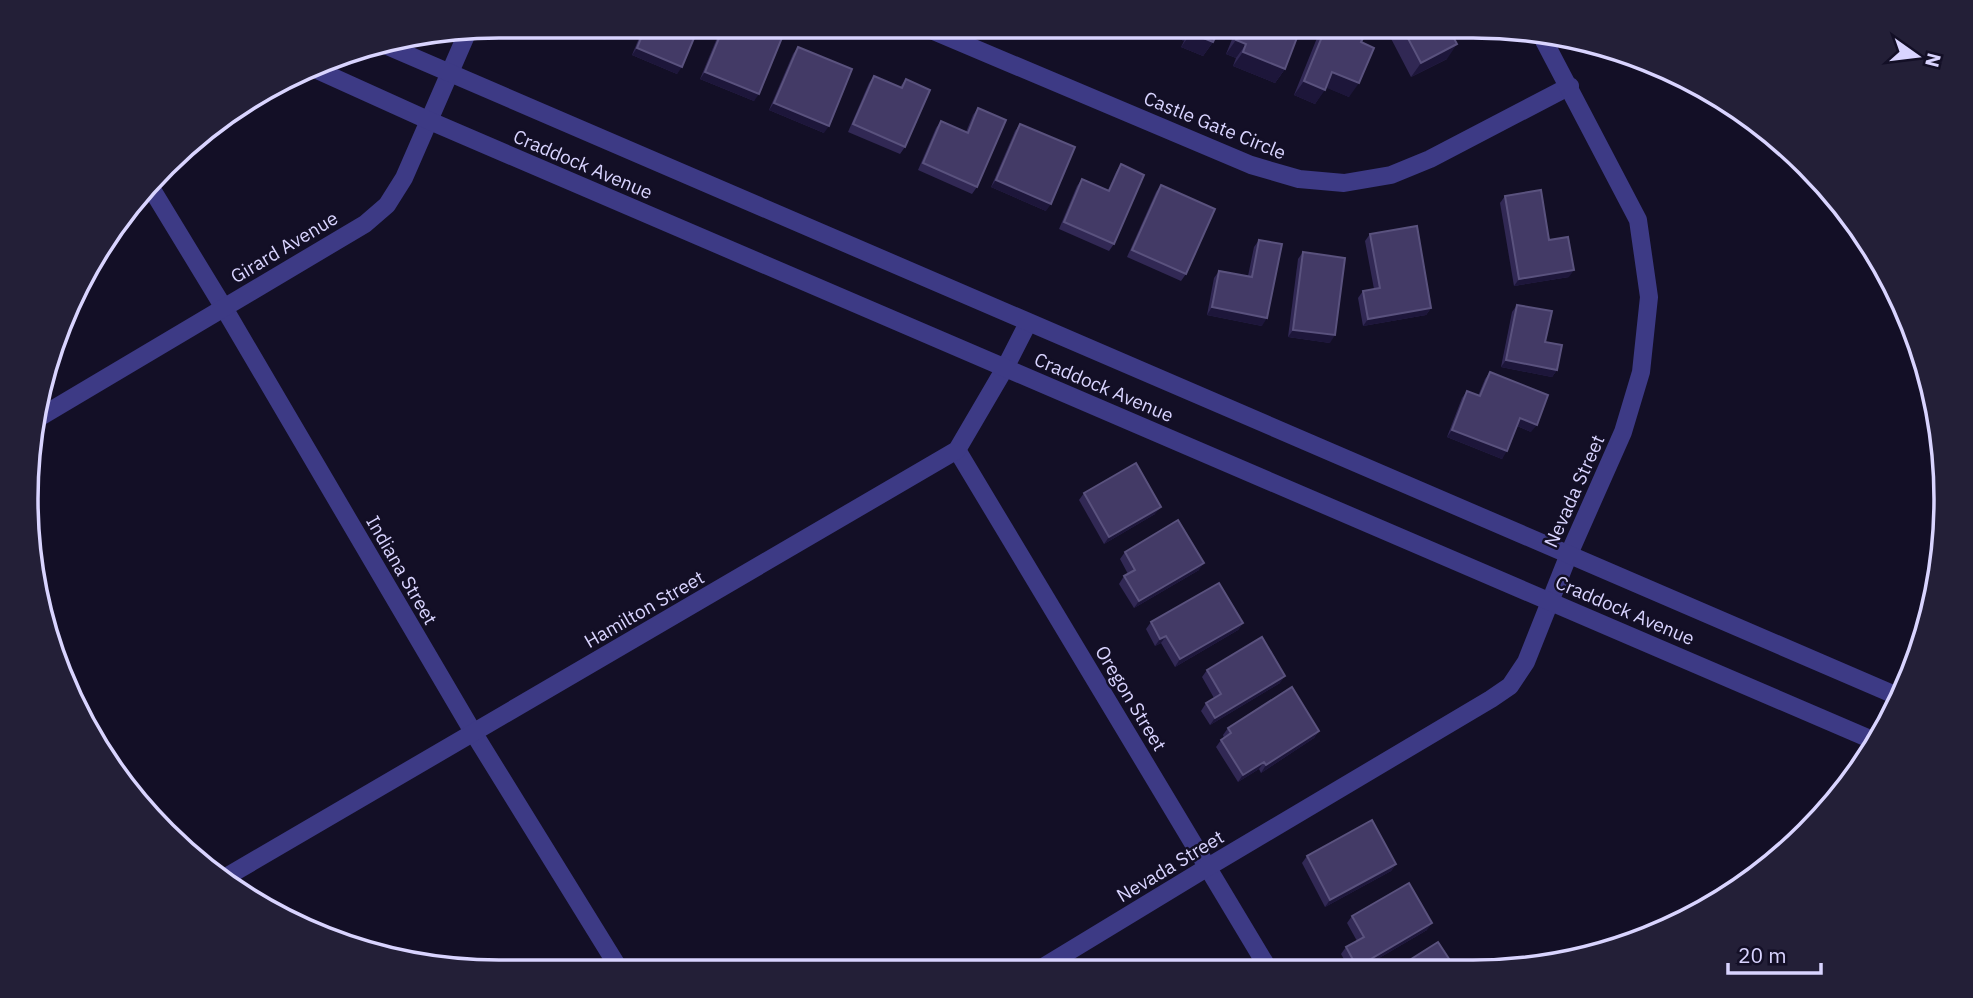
<svg xmlns="http://www.w3.org/2000/svg" width="1973" height="998" viewBox="0 0 1973 998" font-family="'IBM Plex Sans',sans-serif">
<style>
.lines{fill:none;stroke-linecap:round;stroke-linejoin:round}
.minor{stroke:#3d3a85;stroke-width:18}
.tertiary{stroke:#3d3a85;stroke-width:18}
.wall{fill:#312854}
.shaded-wall{fill:#1d163a}
.building{fill:#433a66;stroke:#5a527e;stroke-width:2}
.labels{text-anchor:middle;dominant-baseline:central;stroke-width:5;stroke-linejoin:round;paint-order:stroke}
.street-label{font-size:19px;fill:#d9d4ff;stroke:#130f26}
.rim{fill:none;stroke:#d9d4ff;stroke-width:3.5}
</style>
<rect width="100%" height="100%" fill="#130f26"/>
<g class="lines">
<!-- minor -->
<g class="minor">
<polyline points="924,27 1251,165 1299,179 1344,183 1391,175 1430,159 1570,86"/>
<polyline points="151,188 224,308 473,732 620,970"/>
<polyline points="35,420 365,224 387,205 404,178 468,31"/>
<polyline points="957,450 1268,968"/>
<polyline points="226,877 957,450 1005,368 1028,323"/>
<polyline points="1040,969 1208,867 1491,699 1510,686 1526,662 1569,554 1623,432 1641,372 1649,297 1638,220 1540,33"/>
</g>
<!-- tertiary -->
<g class="tertiary">
<path d="M385 45C889 265 1396 480 1902 698"/>
<polyline points="315,69 430,121 1877,742"/>
</g>
</g>
<!-- wall -->
<g class="wall">
<polygon points="644,26 699,26 677,74 632,55"/>
<polygon points="722,26 782,27 754,101 700,79"/>
<polygon points="1153,27 1220,27 1213,42 1203,56 1181,47 1184,41"/>
<polygon points="1237,27 1301,27 1285,69 1275,83 1233,66 1236,58 1226,54"/>
<polygon points="1324,27 1348,27 1361,42 1349,97 1326,87 1315,104 1294,95 1319,33"/>
<polygon points="1385,27 1448,27 1447,59 1411,77"/>
<polygon points="798,47 824,133 769,110 793,54"/>
<polygon points="874,76 900,87 906,79 905,147 900,154 848,132 869,83"/>
<polygon points="978,108 977,187 972,194 918,170 936,128 941,121 966,132 973,115"/>
<polygon points="1020,124 1046,211 991,187 1015,131"/>
<polygon points="1121,164 1114,244 1109,251 1059,229 1077,186 1082,179 1108,190 1116,172"/>
<polygon points="1161,185 1186,274 1181,281 1127,257 1156,192"/>
<polygon points="1505,196 1549,240 1569,277 1514,286 1500,203"/>
<polygon points="1370,234 1431,308 1426,315 1363,326 1358,298 1363,291 1374,289 1365,241"/>
<polygon points="1259,240 1262,326 1207,315 1214,278 1219,271 1248,276 1254,247"/>
<polygon points="1303,252 1330,343 1288,337 1298,259"/>
<polygon points="1517,305 1545,342 1557,370 1552,377 1501,367 1512,312"/>
<polygon points="1490,372 1531,432 1517,426 1502,459 1447,437 1462,398 1467,391 1478,396 1485,379"/>
<polygon points="1084,493 1155,514 1104,544 1079,500"/>
<polygon points="1125,552 1199,570 1134,608 1119,584 1124,576 1128,574 1120,559"/>
<polygon points="1151,622 1243,623 1238,630 1175,667 1161,643 1155,646 1146,629"/>
<polygon points="1207,670 1280,683 1210,725 1201,711 1206,703 1214,698 1202,677"/>
<polygon points="1228,728 1319,731 1314,738 1261,773 1259,769 1238,782 1216,747 1221,740 1224,738 1223,735"/>
<polygon points="1307,856 1396,864 1391,871 1325,907 1302,863"/>
<polygon points="1352,916 1427,930 1362,968 1349,968 1341,954 1346,947 1357,941 1347,923"/>
</g>
<!-- shaded-wall -->
<g class="shaded-wall">
<polygon points="570,26 594,26 610,32 605,40"/>
<polygon points="1153,27 1194,27 1184,41 1153,28"/>
<polygon points="1191,33 1213,42 1203,56 1181,47"/>
<polygon points="1236,40 1246,44 1236,58 1226,54"/>
<polygon points="1457,44 1447,59 1411,77 1421,63"/>
<polygon points="637,48 682,67 677,74 632,55"/>
<polygon points="1243,52 1285,69 1275,83 1233,66"/>
<polygon points="705,72 759,94 754,101 700,79"/>
<polygon points="1332,72 1359,83 1349,97 1322,86"/>
<polygon points="1304,81 1325,90 1315,104 1294,95"/>
<polygon points="774,103 829,126 824,133 769,110"/>
<polygon points="996,180 1051,204 1046,211 991,187"/>
<polygon points="1574,270 1569,277 1514,286 1519,279"/>
<polygon points="1212,307 1267,318 1262,326 1207,315"/>
<polygon points="1431,308 1426,315 1363,326 1368,319"/>
<polygon points="1293,330 1335,335 1330,343 1288,337"/>
<polygon points="1506,360 1557,370 1552,377 1501,367"/>
<polygon points="1520,418 1537,425 1531,432 1515,425"/>
<polygon points="1452,430 1507,451 1502,459 1447,437"/>
<polygon points="1161,507 1155,514 1104,544 1109,537"/>
<polygon points="1204,563 1199,570 1134,608 1139,601"/>
<polygon points="1243,623 1238,630 1175,667 1180,659"/>
<polygon points="1166,636 1161,643 1155,646 1160,639"/>
<polygon points="1285,676 1280,683 1210,725 1215,718"/>
<polygon points="1319,731 1314,738 1261,773 1266,765"/>
<polygon points="1264,762 1259,769 1238,782 1243,775"/>
<polygon points="1396,864 1391,871 1325,907 1330,900"/>
<polygon points="1432,923 1427,930 1362,968 1356,968"/>
</g>
<!-- building -->
<g class="building">
<polygon points="594,26 613,26 610,32"/>
<polygon points="646,26 699,26 682,67 637,48"/>
<polygon points="724,26 782,27 786,28 759,94 705,72"/>
<polygon points="1194,27 1220,27 1213,42 1191,33"/>
<polygon points="1241,27 1301,27 1285,69 1243,52 1246,44 1236,40"/>
<polygon points="1326,27 1348,27 1365,34 1361,42 1374,48 1359,83 1332,72 1325,90 1304,81"/>
<polygon points="1402,27 1448,27 1457,44 1421,63"/>
<polygon points="798,47 852,69 829,126 774,103"/>
<polygon points="874,76 902,88 906,79 930,90 905,147 853,124"/>
<polygon points="978,108 1006,120 977,187 923,163 941,121 968,133"/>
<polygon points="1020,124 1075,147 1051,204 996,180"/>
<polygon points="1121,164 1144,175 1114,244 1064,222 1082,179 1109,191"/>
<polygon points="1161,185 1215,209 1186,274 1132,250"/>
<polygon points="1541,190 1549,240 1568,237 1574,270 1519,279 1505,196"/>
<polygon points="1417,226 1431,308 1368,319 1363,291 1380,288 1370,234"/>
<polygon points="1259,240 1282,244 1267,318 1212,307 1219,271 1252,277"/>
<polygon points="1303,252 1345,258 1335,335 1293,330"/>
<polygon points="1517,305 1552,311 1545,342 1562,345 1557,370 1506,360"/>
<polygon points="1490,372 1548,395 1537,425 1520,418 1507,451 1452,430 1467,391 1480,396"/>
<polygon points="1136,463 1161,507 1109,537 1084,493"/>
<polygon points="1178,520 1204,563 1139,601 1124,576 1135,570 1125,552"/>
<polygon points="1219,583 1243,623 1180,659 1166,636 1160,639 1151,622"/>
<polygon points="1262,637 1285,676 1215,718 1206,703 1221,694 1207,670"/>
<polygon points="1292,687 1319,731 1266,765 1264,762 1243,775 1221,740 1231,733 1228,728"/>
<polygon points="1372,820 1396,864 1330,900 1307,856"/>
<polygon points="1409,883 1432,923 1357,967 1346,947 1364,937 1352,916"/>
<polygon points="1438,942 1455,968 1397,968"/>
</g>
<g class="labels">
<!-- street labels -->
<g class="street-label">
<text transform="translate(1215 125) rotate(22)">Castle Gate Circle</text>
<text transform="translate(583 164) rotate(23)">Craddock Avenue</text>
<text transform="translate(284 247) rotate(-31)">Girard Avenue</text>
<text transform="translate(1104 387) rotate(23)">Craddock Avenue</text>
<text transform="translate(1574 491) rotate(-66)">Nevada Street</text>
<text transform="translate(402 570) rotate(60)">Indiana Street</text>
<text transform="translate(644 609) rotate(-30)">Hamilton Street</text>
<text transform="translate(1625 610) rotate(23)">Craddock Avenue</text>
<text transform="translate(1131 698) rotate(59)">Oregon Street</text>
<text transform="translate(1170 866) rotate(-31)">Nevada Street</text>
</g>
</g>
<!-- crop -->
<path d="M0 0H1973V998H0ZM499 38H1473A461 461 0 0 1 1934 499V499A461 461 0 0 1 1473 960H499A461 461 0 0 1 38 499V499A461 461 0 0 1 499 38Z" fill="#231f37" fill-rule="evenodd"/>
<path class="rim" d="M499 38H1473A461 461 0 0 1 1934 499V499A461 461 0 0 1 1473 960H499A461 461 0 0 1 38 499V499A461 461 0 0 1 499 38Z"/>
<!-- north arrow -->
<g transform="translate(1917 56) rotate(104)" stroke="#130f26" stroke-width="5" paint-order="stroke">
<path d="M0-5L12 26L0 18L-12 26Z" fill="#d9d4ff"/>
<text y="-10" font-size="19" font-weight="bold" text-anchor="middle" fill="#d9d4ff">N</text>
</g>
<!-- scale -->
<path d="M1728 963v10h93v-10" fill="none" stroke="#d9d4ff" stroke-width="3.5"/>
<text x="1738" y="963" font-size="21" fill="#d9d4ff" stroke="#130f26" stroke-width="5" paint-order="stroke">20 m</text>
</svg>
